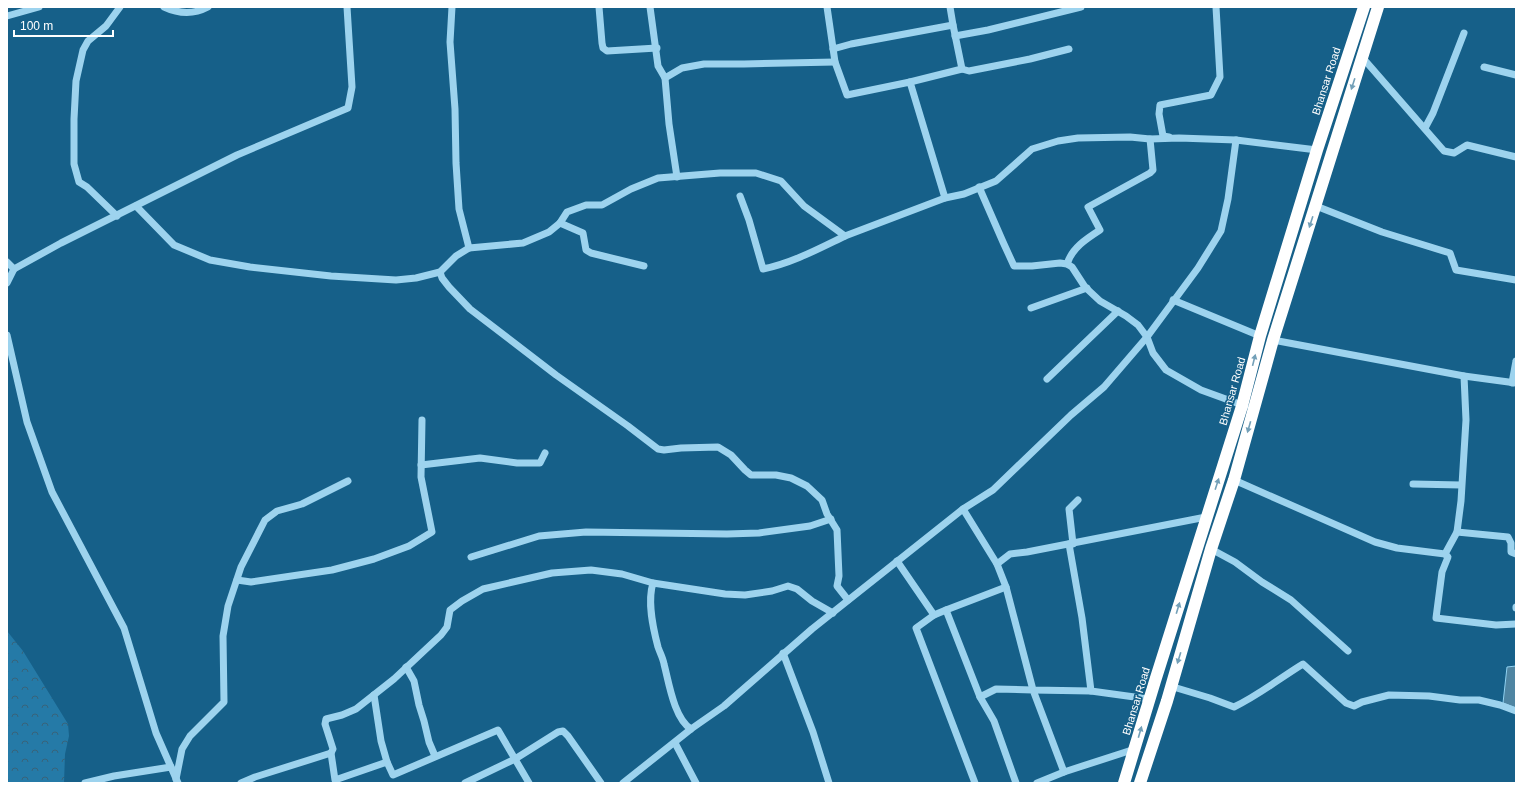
<svg xmlns="http://www.w3.org/2000/svg" width="1523" height="790" viewBox="0 0 1523 790" font-family="Arial,sans-serif">
<style>
.forest{fill:url(#forest-crowns)}
.water{fill:#4f85a2;stroke:#8fd1f1}
.lines{fill:none;stroke-linecap:round;stroke-linejoin:round}
.minor{stroke:#9dd3ee;stroke-width:7}
.highway{stroke:#fff;stroke-width:12}
.oneway{fill:#73a0b8}
.labels{text-anchor:middle;dominant-baseline:central;stroke-width:3.5;stroke-linejoin:round;paint-order:stroke}
.street-label{font-size:11px;fill:#fff;stroke:#166089}
</style>
<defs>
<pattern id="forest-crowns" width="20" height="18" patternUnits="userSpaceOnUse"><rect width="20" height="18" fill="#257aa7"/><path d="M2 6a3 3 0 1 1 6 0M12 15a3 3 0 1 1 6 0" fill="none" stroke="#38637a"/></pattern>
</defs>
<rect width="100%" height="100%" fill="#166089"/>
<!-- forest -->
<polygon class="forest" points="7,631 23,651 68,724 69,736 65,754 64,783 7,783"/>
<!-- water -->
<polygon class="water" points="1516,666 1516,708 1503,703 1507,667"/>
<g class="lines">
<!-- minor -->
<g class="minor">
<path d="M164 7C179 14 193 15 208 7"/>
<polyline points="452,7 450,42 455,109 456,163 459,209 469,248"/>
<polyline points="599,7 602,43 603,48 607,51 657,48"/>
<polyline points="650,7 658,66 665,78 669,124 677,177"/>
<polyline points="827,7 835,62 847,95 910,82 945,198"/>
<polyline points="950,7 953,25"/>
<polyline points="7,16 39,7"/>
<polyline points="955,36 988,30 1081,7"/>
<polyline points="833,49 851,44 953,25 962,69 969,71 1030,59 1069,49"/>
<polyline points="1362,57 1444,151 1454,153 1467,145 1516,157"/>
<polyline points="1484,67 1516,75"/>
<polyline points="665,78 682,68 704,64 744,64 835,62"/>
<polyline points="910,82 962,69"/>
<polyline points="1425,128 1433,113 1464,33"/>
<polyline points="1169,137 1163,136 1159,114 1160,105 1211,95 1220,77 1216,7"/>
<polyline points="979,187 1003,242 1014,266 1032,266 1060,263 1067,264 1072,267 1085,287 1100,301 1126,316 1138,325 1147,337 1153,353 1166,370 1201,390 1245,406"/>
<path d="M740 196 749 220 763 269C792 263 818 249 845 236"/>
<polyline points="136,206 174,245 210,260 250,267 331,276 396,280 416,278 440,272 456,256 469,248 523,243 549,232 560,223 567,212 586,205 602,205 631,189 658,178 720,173 756,173 781,181 804,206 845,236 945,198 964,194 996,181 1032,149 1058,141 1078,138 1130,137 1150,139 1179,138 1236,140 1317,150"/>
<polyline points="1316,206 1382,232 1450,253 1456,270 1516,280"/>
<polyline points="117,216 87,187 79,182 74,164 74,119 76,81 83,50 88,41 106,26 120,7"/>
<polyline points="560,223 583,233 586,250 591,253 644,266"/>
<polyline points="7,262 14,269"/>
<path d="M1067 264C1072 248 1086 239 1100 230L1088 207 1150 173 1153 170 1150 139"/>
<polyline points="440,272 442,278 449,287 470,309 556,375 628,426 658,449 664,450 681,448 718,447 731,455 745,470 751,475 776,475 791,478 807,486 822,500 827,514 837,530 839,576 837,586 848,600"/>
<polyline points="7,283 14,269 61,243 237,155 348,108 352,87 347,7"/>
<polyline points="1173,300 1260,336"/>
<polyline points="1031,308 1087,288"/>
<polyline points="7,335 27,422 52,492 124,628 156,733 178,783"/>
<polyline points="1273,340 1464,376 1516,383"/>
<polyline points="1047,379 1118,311"/>
<polyline points="1512,383 1516,361"/>
<polyline points="421,465 480,458 517,463 540,463 545,453"/>
<polyline points="1234,480 1375,542 1397,548 1445,554 1457,532 1461,501 1466,420 1464,376"/>
<polyline points="1413,484 1461,485"/>
<polyline points="963,509 997,564 1010,554 1027,552 1206,517"/>
<polyline points="1457,532 1508,537 1511,543 1511,552 1516,554"/>
<polyline points="1069,544 1082,618 1091,691 1149,699"/>
<polyline points="1073,544 1069,509 1078,500"/>
<polyline points="1211,549 1235,562 1262,582 1291,600 1348,651"/>
<polyline points="1445,554 1448,557 1442,572 1436,618 1496,625 1516,624"/>
<polyline points="471,557 539,536 586,532 727,534 759,533 810,526 831,519"/>
<polyline points="897,561 934,615 946,610"/>
<polyline points="997,564 1006,587 1033,690 1091,691"/>
<polyline points="237,580 251,582 332,570 374,559 409,546 432,532 421,477 422,420"/>
<path d="M653 583C647 602 653 628 658 647 660 653 663 658 664 664 669 683 674 718 691 729"/>
<polyline points="1006,587 946,610 980,697 994,721 1016,783"/>
<polyline points="1516,607 1516,608"/>
<polyline points="934,615 916,628 975,783"/>
<polyline points="783,653 813,732 829,783"/>
<polyline points="406,667 414,681 419,705 424,721 429,742 435,756"/>
<path d="M1170 686 1210 698 1234 707C1259 695 1280 678 1303 664L1346 703 1354 706 1362 702 1389 695 1429 696 1460 700H1479L1500 705 1516 711"/>
<polyline points="374,695 381,741 387,762"/>
<polyline points="980,697 996,689 1033,690 1064,772 1135,749"/>
<polyline points="675,743 696,783"/>
<polyline points="331,753 335,780 387,762 393,775 498,730 529,783"/>
<polyline points="176,779 182,749 190,736 224,702 223,636 228,606 241,567 265,520 277,511 302,504 348,481"/>
<polyline points="85,783 114,776 171,767"/>
<polyline points="241,783 255,777 331,753 333,749 325,724 326,719 342,715 356,709 394,679 441,635 447,627 450,610 462,601 483,589 552,573 591,570 622,574 653,583 725,594 745,595 772,591 788,586 797,589 812,601 833,613"/>
<polyline points="465,783 515,759 558,732 563,731 568,736 601,783"/>
<polyline points="623,783 691,729 724,706 812,629 963,509 993,490 1071,415 1104,387 1147,337 1198,268 1221,231 1228,199 1236,140"/>
<polyline points="1037,783 1064,772"/>
</g>
<!-- highway -->
<g class="highway">
<polyline points="1124,783 1155,681 1242,406 1260,336 1317,150 1364,7"/>
<polyline points="1140,783 1167,701 1211,549 1234,480 1273,340 1378,7"/>
</g>
</g>
<!-- one-way arrows -->
<defs><path id="oneway-solid" d="M-6-.8H1V-3.2L6.5 0L1 3.2V.8H-6Z"/></defs>
<g class="oneway">
<use href="#oneway-solid" transform="translate(1353 84) rotate(108)"/>
<use href="#oneway-solid" transform="translate(1311 222) rotate(108)"/>
<use href="#oneway-solid" transform="translate(1254 360) rotate(-76)"/>
<use href="#oneway-solid" transform="translate(1249 427) rotate(106)"/>
<use href="#oneway-solid" transform="translate(1217 484) rotate(-72)"/>
<use href="#oneway-solid" transform="translate(1178 608) rotate(-73)"/>
<use href="#oneway-solid" transform="translate(1179 658) rotate(107)"/>
<use href="#oneway-solid" transform="translate(1140 732) rotate(-74)"/>
</g>
<g class="labels">
<!-- street labels -->
<g class="street-label">
<text transform="translate(1326 81) rotate(-72)">Bhansar Road</text>
<text transform="translate(1232 391) rotate(-74)">Bhansar Road</text>
<text transform="translate(1136 701) rotate(-73)">Bhansar Road</text>
</g>
</g>
<!-- border -->
<rect width="1523" height="790" fill="none" stroke="#ffffff" stroke-width="16"/>
<!-- scale -->
<path d="M14 30v6h99v-6" fill="none" stroke="#ffffff" stroke-width="2"/>
<text x="20" y="30" font-size="12" fill="#ffffff" stroke="#166089" stroke-width="3" paint-order="stroke">100 m</text>
</svg>
